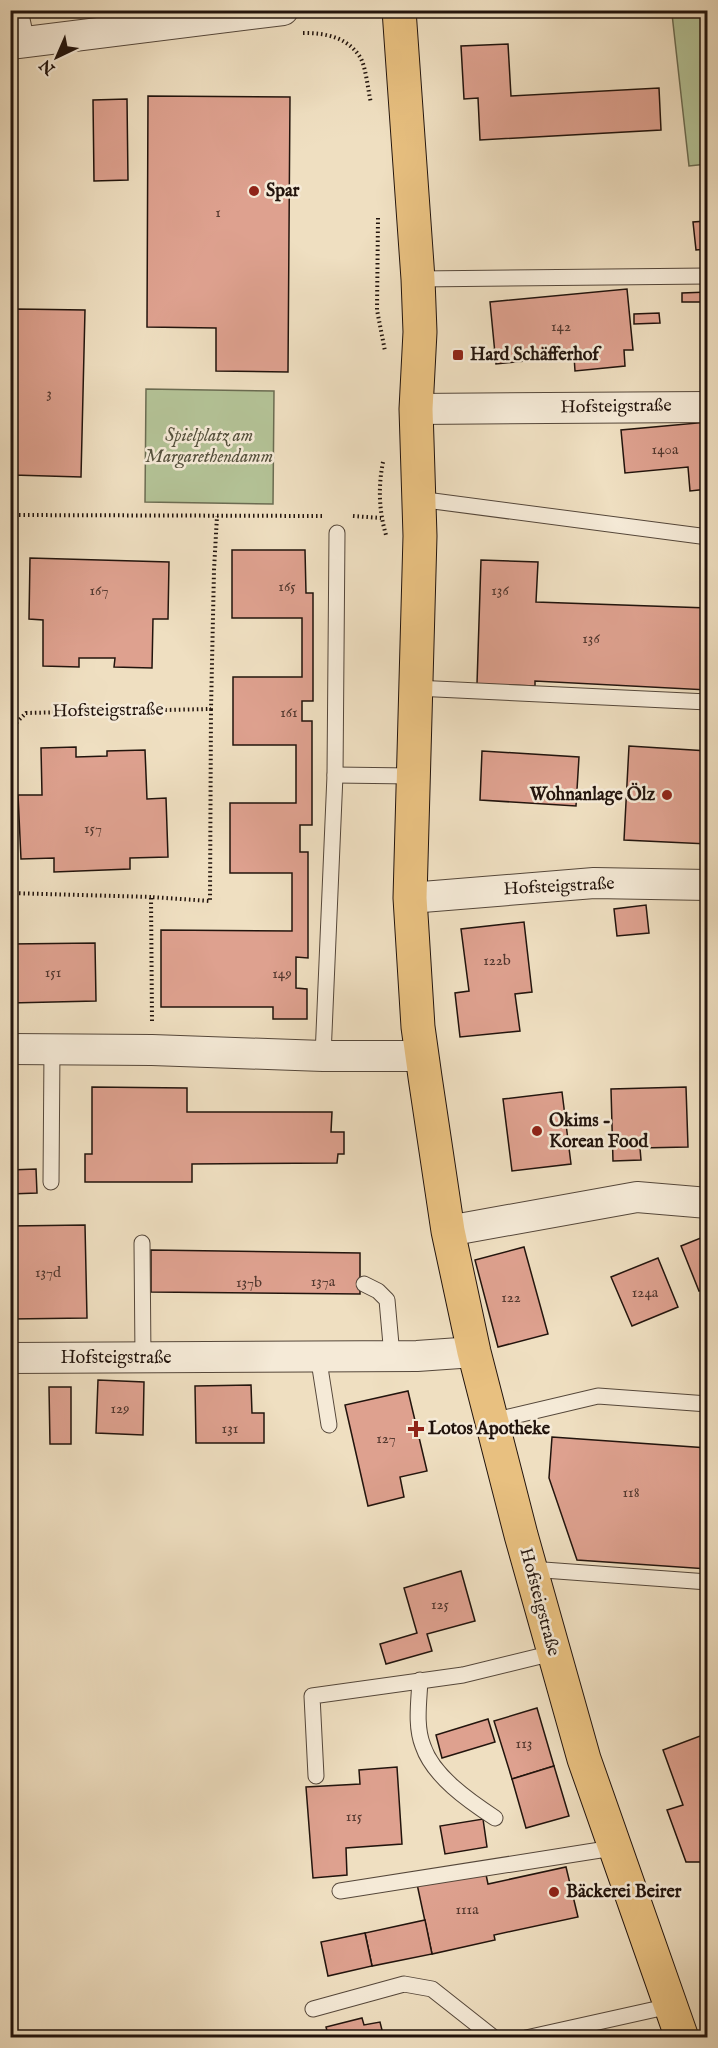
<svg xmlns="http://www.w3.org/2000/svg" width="718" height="2048" viewBox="0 0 718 2048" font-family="'IM FELL English',serif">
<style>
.green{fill:#b4c397;stroke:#6b6c52;stroke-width:1.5}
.building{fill:#dea18f;stroke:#22140d;stroke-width:1.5}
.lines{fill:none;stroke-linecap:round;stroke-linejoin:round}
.lane-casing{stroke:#55473a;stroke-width:17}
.street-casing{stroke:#55473a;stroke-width:32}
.primary-casing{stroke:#22140d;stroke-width:35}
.path{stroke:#22140d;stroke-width:4;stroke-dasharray:1.5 3;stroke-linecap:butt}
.lane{stroke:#f5ead7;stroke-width:15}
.street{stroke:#f5ead7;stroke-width:30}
.primary{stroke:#e8c080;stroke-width:33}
.poi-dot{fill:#8f2418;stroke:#f5ead7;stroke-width:2}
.labels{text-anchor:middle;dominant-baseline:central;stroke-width:5;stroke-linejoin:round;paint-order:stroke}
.number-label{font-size:15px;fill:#51372e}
.poi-label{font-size:18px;font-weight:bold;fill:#22140d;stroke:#f5ead7;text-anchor:start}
.street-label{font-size:18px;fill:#22140d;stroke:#f5ead7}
.park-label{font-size:18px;font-style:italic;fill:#55513d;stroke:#f5ead7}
</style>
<rect width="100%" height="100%" fill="#efdfc1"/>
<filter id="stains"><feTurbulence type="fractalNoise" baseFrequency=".00333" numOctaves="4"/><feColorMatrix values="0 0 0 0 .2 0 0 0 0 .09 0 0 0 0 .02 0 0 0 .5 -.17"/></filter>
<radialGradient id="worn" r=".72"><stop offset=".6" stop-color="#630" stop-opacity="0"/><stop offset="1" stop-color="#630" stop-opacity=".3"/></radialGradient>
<!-- green -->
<g class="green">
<polygon points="707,13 707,164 689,166 672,14"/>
<polygon points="146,389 274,391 273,504 145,502"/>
</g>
<!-- building -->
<g class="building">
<polygon points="508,44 511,96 659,88 661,130 480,140 478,98 464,99 461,46"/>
<polygon points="148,96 290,97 288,372 216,371 216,328 147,327"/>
<polygon points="127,99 128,180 94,181 93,100"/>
<polygon points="704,203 708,203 708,249 696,250 693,222 706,221"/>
<polygon points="627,289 633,350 624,350 625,366 575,371 574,356 496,364 490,302"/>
<polygon points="708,292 708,302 682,302 682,293"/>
<polygon points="17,309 85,310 81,477 13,475"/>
<polygon points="659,313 660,323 634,324 634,314"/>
<polygon points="708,422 708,489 690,491 688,467 625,473 621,430"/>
<polygon points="232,550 305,550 306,593 313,593 313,701 302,701 302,721 312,721 312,825 300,825 300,852 308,852 308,958 296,957 296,988 307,989 307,1019 273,1019 273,1007 161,1007 161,930 292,931 292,873 230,873 230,803 296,803 296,745 233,745 233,677 302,677 302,618 232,618"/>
<polygon points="30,558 169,562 168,619 153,619 152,668 114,667 115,658 79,658 79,667 43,666 43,620 29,619"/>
<polygon points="481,560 538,562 536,602 708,608 708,690 535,681 535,686 477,684"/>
<polygon points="629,746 708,751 708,844 624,840"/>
<polygon points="76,747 76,757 107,756 107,751 145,750 147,799 166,798 168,857 130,858 130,869 54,872 54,858 21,859 18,795 42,795 41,748"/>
<polygon points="482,751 579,757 576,806 480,800"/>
<polygon points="646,905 649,933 617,936 614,909"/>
<polygon points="524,922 532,992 515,994 520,1031 460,1037 455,993 469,991 461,929"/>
<polygon points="95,943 96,1001 10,1003 10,944"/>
<polygon points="92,1087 187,1088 187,1112 332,1112 331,1132 344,1132 344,1154 338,1154 337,1163 192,1164 192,1182 85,1182 85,1154 92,1154"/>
<polygon points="686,1087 688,1147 640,1148 641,1160 613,1161 611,1089"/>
<polygon points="562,1092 571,1164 512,1171 503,1099"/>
<polygon points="36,1169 37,1193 10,1194 10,1170"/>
<polygon points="85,1225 87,1318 10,1319 10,1226"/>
<polygon points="708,1235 708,1288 699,1291 681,1246"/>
<polygon points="524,1247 548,1334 498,1347 475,1260"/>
<polygon points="151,1250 360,1253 360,1294 151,1292"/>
<polygon points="658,1258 678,1307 632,1326 611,1277"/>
<polygon points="98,1380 144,1382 143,1435 96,1433"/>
<polygon points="251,1385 252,1413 264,1413 264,1443 196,1443 195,1386"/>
<polygon points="49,1387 71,1387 71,1444 50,1444"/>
<polygon points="408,1391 427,1471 400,1477 404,1497 368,1506 345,1405"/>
<polygon points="552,1437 708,1448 708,1569 577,1560 549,1478"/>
<polygon points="461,1571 475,1621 427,1634 432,1651 386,1664 380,1644 417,1633 404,1588"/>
<polygon points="537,1708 554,1766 512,1779 494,1721"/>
<polygon points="488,1719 495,1742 442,1758 436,1735"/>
<polygon points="708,1733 708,1862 686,1862 667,1810 683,1805 663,1750"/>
<polygon points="554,1766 569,1816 526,1828 512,1779"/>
<polygon points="397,1767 402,1844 346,1848 347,1875 313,1878 306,1787 360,1784 359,1770"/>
<polygon points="483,1819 487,1847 445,1854 440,1826"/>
<polygon points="566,1867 578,1917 494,1935 495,1940 432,1954 417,1884 485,1870 488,1884"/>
<polygon points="425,1920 432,1954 372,1966 365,1933"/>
<polygon points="365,1933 372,1966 328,1976 321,1942"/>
<polygon points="362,2018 364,2025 380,2022 384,2038 329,2038 326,2027"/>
</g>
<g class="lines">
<defs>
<g id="lane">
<polyline points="20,10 27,42"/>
<polyline points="418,279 708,276"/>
<polyline points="418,499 708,537"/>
<polyline points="415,688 708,702"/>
<polyline points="335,775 412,776"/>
<polyline points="323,1056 335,775 337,533"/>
<polyline points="51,1182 52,1049"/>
<polyline points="142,1243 143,1358"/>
<polyline points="364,1284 378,1291 387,1300 392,1356"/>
<polyline points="318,1355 329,1425"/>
<polyline points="492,1421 598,1396 708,1404"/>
<polyline points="530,1569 708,1582"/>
<path d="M420 1680C419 1702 415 1726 423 1746 433 1776 469 1801 495 1818"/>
<polyline points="316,1776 312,1696 463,1675 553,1653"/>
<polyline points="340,1891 613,1848"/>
<polyline points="313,2009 404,1984 432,1989 494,2038"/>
<polyline points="526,2038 670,2006"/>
</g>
<g id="street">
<polyline points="10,44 283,10"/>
<polyline points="416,409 708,407"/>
<polyline points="410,898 594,883 708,885"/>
<polyline points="10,1049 152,1050 323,1056 422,1056"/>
<polyline points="448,1231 637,1197 708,1203"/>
<polyline points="10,1358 417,1356 474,1352"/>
</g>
<polyline id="primary" points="399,10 418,279 420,332 416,409 420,536 410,898 418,1027 425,1077 448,1231 474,1352 521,1535 584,1759 682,2038"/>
</defs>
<!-- lane casing -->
<use href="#lane" class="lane-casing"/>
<!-- street casing -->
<use href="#street" class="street-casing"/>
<!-- primary casing -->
<use href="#primary" class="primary-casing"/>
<!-- path -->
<g class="path">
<path d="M303 33C326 33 347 37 360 57 366 66 368 91 371 103"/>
<polyline points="378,218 377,310 385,351"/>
<path d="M383 462C378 487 379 511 386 535"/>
<polyline points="10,515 322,516"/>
<polyline points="353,516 381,518"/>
<polyline points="10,729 26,713 211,709 214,570 217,516"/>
<polyline points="10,893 151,897"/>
<polyline points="152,1021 151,897 210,901 211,709"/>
</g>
<!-- lane -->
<use href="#lane" class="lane"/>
<!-- street -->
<use href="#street" class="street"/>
<!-- primary -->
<use href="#primary" class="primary"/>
</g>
<!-- markers -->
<g class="poi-dot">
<circle cx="254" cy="191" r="6"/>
<rect x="452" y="349" width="12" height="12" rx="3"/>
<circle cx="667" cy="795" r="6"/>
<circle cx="537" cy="1131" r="6"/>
<path d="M413 1420h6v6h6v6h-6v6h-6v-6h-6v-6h6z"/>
<circle cx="554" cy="1892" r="6"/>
</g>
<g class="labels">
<!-- number labels -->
<g class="number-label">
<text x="218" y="212">1</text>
<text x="561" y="326">142</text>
<text x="49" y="393">3</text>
<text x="665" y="449">140a</text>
<text x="287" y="586">165</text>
<text x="99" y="590">167</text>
<text x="500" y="590">136</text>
<text x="591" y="638">136</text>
<text x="289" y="712">161</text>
<text x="93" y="828">157</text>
<text x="497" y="960">122b</text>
<text x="53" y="972">151</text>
<text x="282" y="973">149</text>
<text x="48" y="1272">137d</text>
<text x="323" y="1281">137a</text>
<text x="249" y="1282">137b</text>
<text x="645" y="1292">124a</text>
<text x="511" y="1297">122</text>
<text x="120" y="1408">129</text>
<text x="230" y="1428">131</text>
<text x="386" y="1438">127</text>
<text x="631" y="1492">118</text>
<text x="440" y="1604">125</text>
<text x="524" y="1743">113</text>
<text x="354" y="1816">115</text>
<text x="467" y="1909">111a</text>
</g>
<!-- poi labels -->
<g class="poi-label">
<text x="266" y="191">Spar</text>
<text x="470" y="355">Hard Schäfferhof</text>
<text x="655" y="795" text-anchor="end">Wohnanlage Ölz</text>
<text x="549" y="1121">Okims -<tspan x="549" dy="21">Korean Food</tspan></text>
<text x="428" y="1429">Lotos Apotheke</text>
<text x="566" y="1892">Bäckerei Beirer</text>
</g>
<!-- street labels -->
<g class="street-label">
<text transform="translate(616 407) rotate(-1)">Hofsteigstraße</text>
<text transform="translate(108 711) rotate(-1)">Hofsteigstraße</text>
<text transform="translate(559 887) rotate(-3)">Hofsteigstraße</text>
<text x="116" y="1358">Hofsteigstraße</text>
<text transform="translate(539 1602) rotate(75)">Hofsteigstraße</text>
</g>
<!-- park labels -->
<g class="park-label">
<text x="209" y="436">Spielplatz am<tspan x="209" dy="21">Margarethendamm</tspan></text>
</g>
</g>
<!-- margin -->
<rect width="718" height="2048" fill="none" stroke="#efdfc1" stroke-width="36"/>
<rect x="12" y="12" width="694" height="2024" fill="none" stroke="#22140d" stroke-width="3"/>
<rect x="18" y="18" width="682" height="2012" fill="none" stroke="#22140d" stroke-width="1.5"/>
<!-- north arrow -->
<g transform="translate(57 57) rotate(224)" stroke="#f5ead7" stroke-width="4.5" paint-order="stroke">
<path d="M0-4.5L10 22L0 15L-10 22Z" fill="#22140d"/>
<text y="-9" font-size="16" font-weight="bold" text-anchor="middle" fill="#22140d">N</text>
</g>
<rect width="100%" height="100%" filter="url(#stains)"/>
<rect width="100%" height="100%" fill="url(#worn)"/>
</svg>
